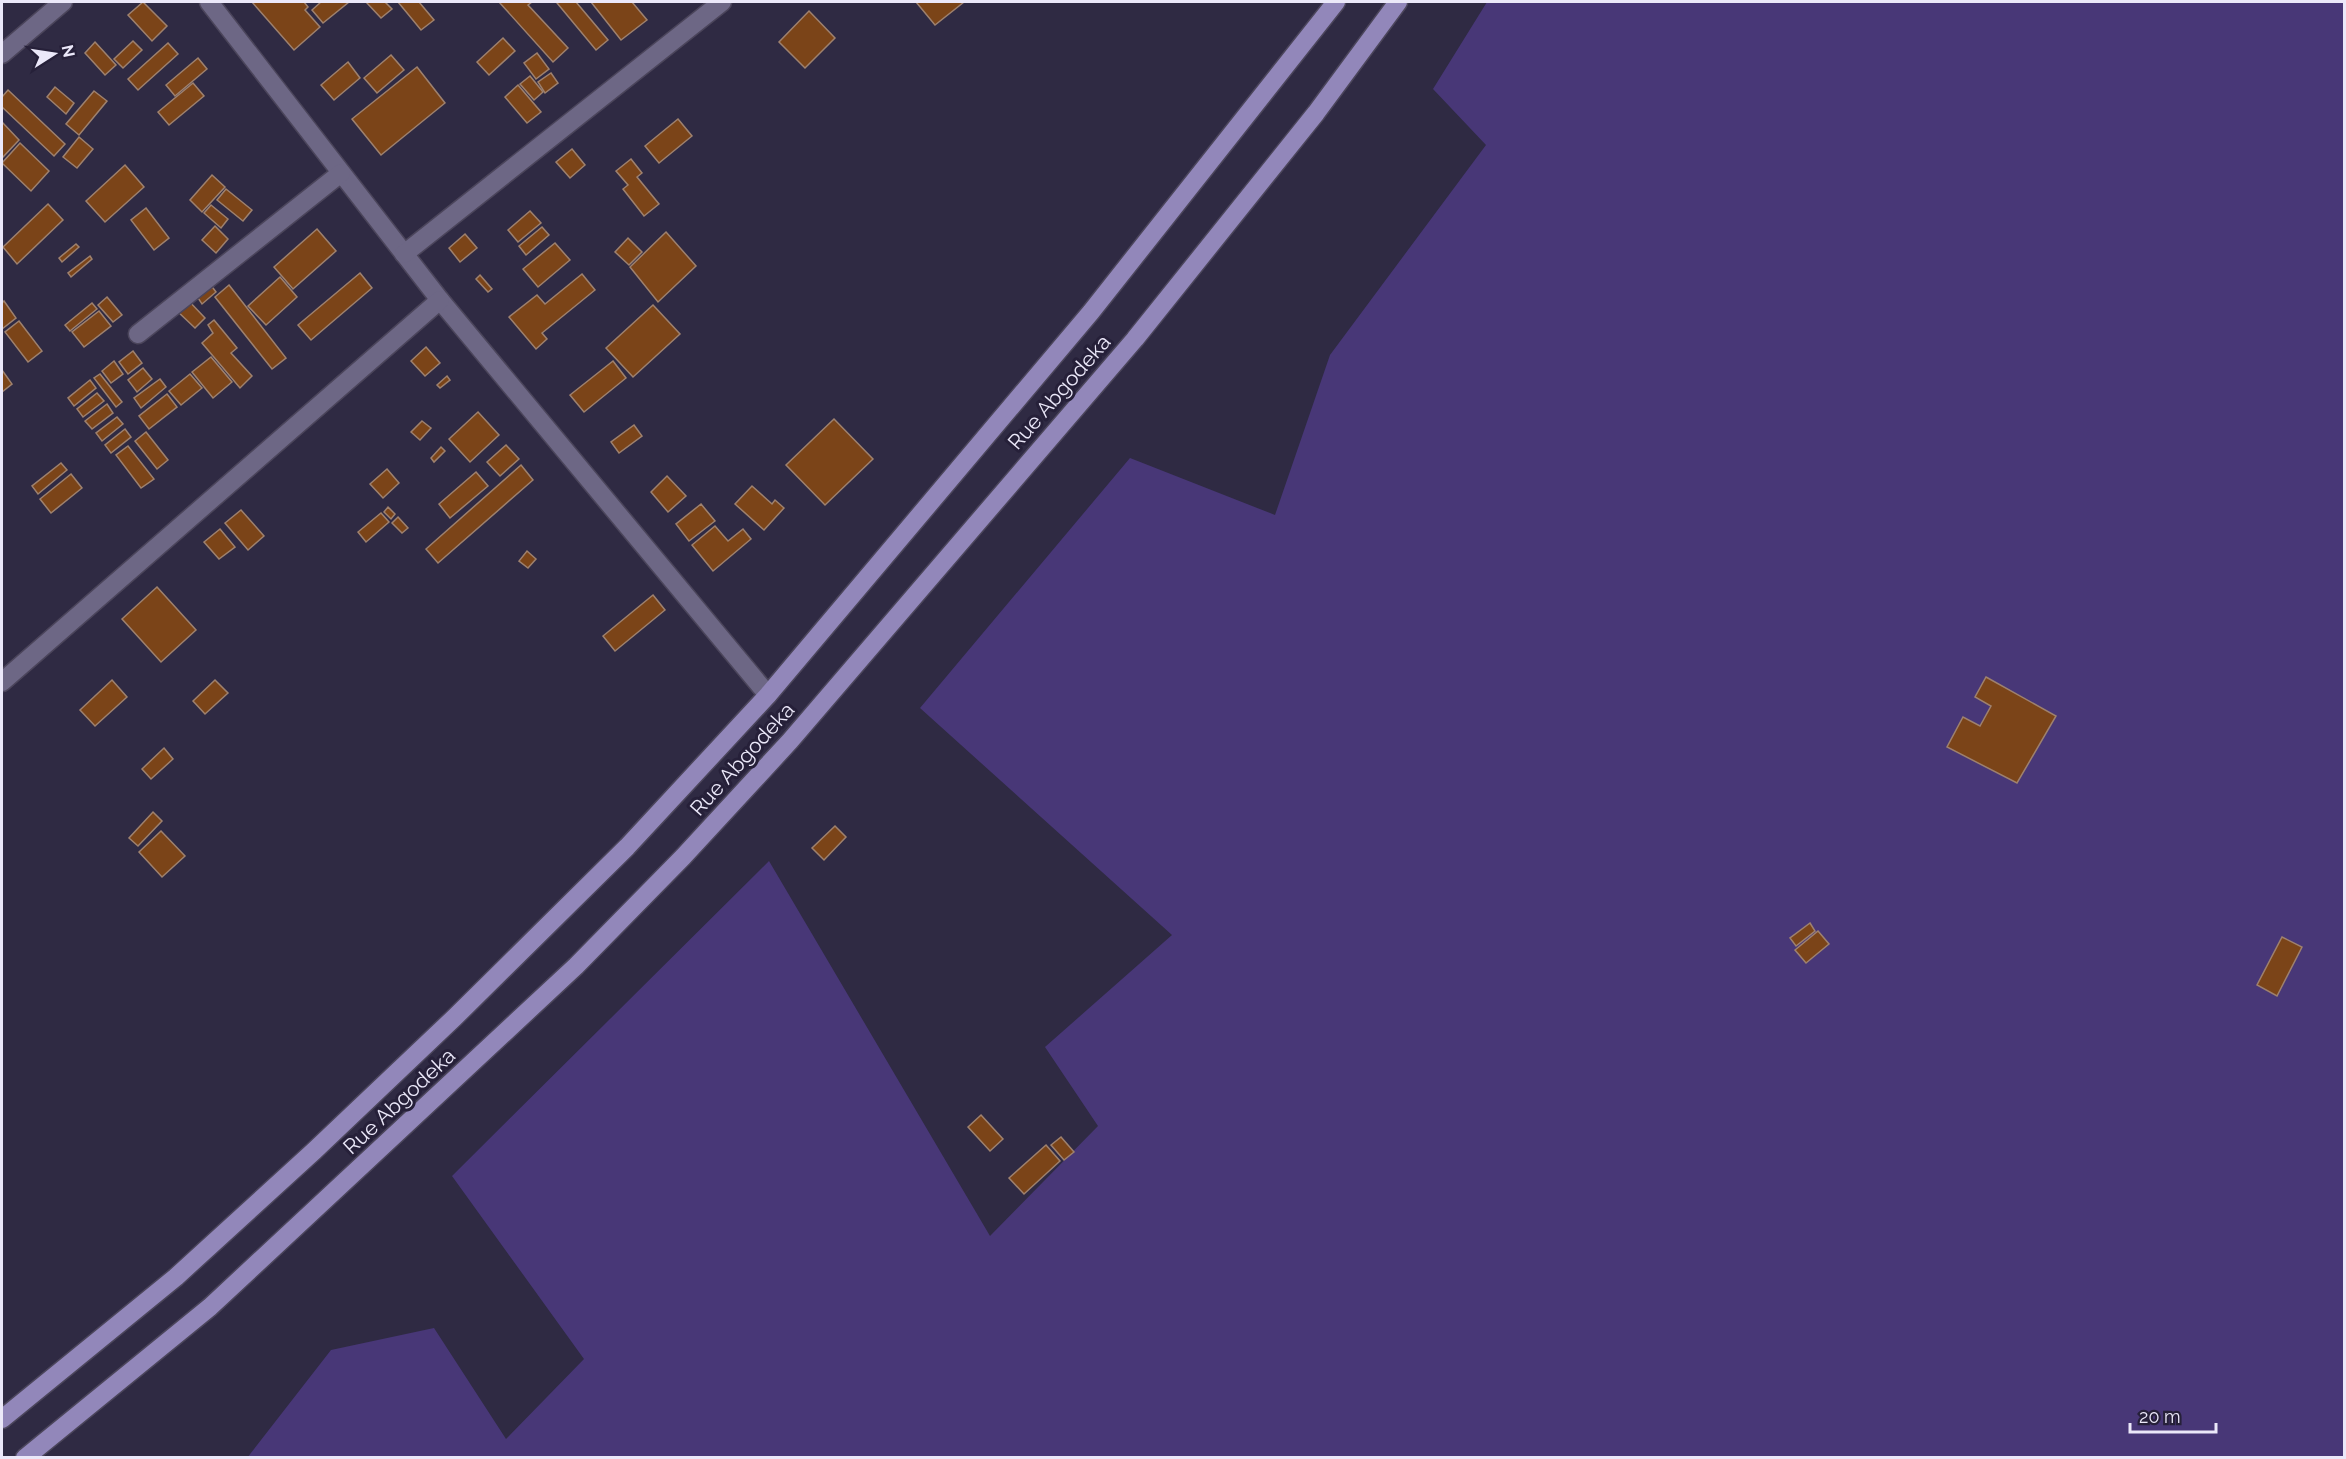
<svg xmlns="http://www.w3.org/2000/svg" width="2346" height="1459" viewBox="0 0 2346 1459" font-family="Raleway,sans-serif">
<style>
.green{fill:#483777}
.building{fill:#7b4418;stroke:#9e816e;stroke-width:1.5}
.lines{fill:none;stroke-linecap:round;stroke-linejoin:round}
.street-casing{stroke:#4b455b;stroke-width:21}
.primary-casing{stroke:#4b455b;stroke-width:21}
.street{stroke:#6d6785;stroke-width:18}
.primary{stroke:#9287ba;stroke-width:18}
.labels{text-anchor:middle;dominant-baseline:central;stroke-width:6;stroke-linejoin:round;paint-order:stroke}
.street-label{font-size:21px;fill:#ebe8f9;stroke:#262039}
</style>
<rect width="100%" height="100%" fill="#2f2a43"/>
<!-- green -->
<polygon class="green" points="1487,2 2344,2 2344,1457 247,1458 331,1350 434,1328 506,1439 584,1359 452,1176 769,861 990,1236 1098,1126 1045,1047 1172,935 920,708 1130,458 1275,515 1330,355 1486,145 1433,89"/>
<!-- building -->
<g class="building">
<polygon points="143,2 167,26 152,41 128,15"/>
<polygon points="252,2 304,2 308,7 305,10 320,27 294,50"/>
<polygon points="321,2 349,2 323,23 312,10"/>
<polygon points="366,2 385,2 392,9 381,18"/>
<polygon points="398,2 419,2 434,20 421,30"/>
<polygon points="499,2 532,2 528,5 568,48 553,62"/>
<polygon points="559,2 576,2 608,40 596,50 557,3"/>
<polygon points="591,2 632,2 647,20 621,40"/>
<polygon points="916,2 964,2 935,25"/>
<polygon points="809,11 835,38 805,68 779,42"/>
<polygon points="503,38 515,51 489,75 477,62"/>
<polygon points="133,41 142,50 123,68 114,59"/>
<polygon points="95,42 116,65 105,75 85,53"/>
<polygon points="168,43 178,54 138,90 128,79"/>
<polygon points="537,53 549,69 536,79 524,63"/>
<polygon points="391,55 404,70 377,93 364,78"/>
<polygon points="198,58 207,69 175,96 166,85"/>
<polygon points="348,62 360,78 334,100 321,85"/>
<polygon points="417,67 445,103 381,155 352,119"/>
<polygon points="551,73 558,83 545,93 538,82"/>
<polygon points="530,76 543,92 534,100 520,84"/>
<polygon points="193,83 204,96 169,125 158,112"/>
<polygon points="518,85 541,112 527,123 505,97"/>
<polygon points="55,87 74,103 66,114 47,97"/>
<polygon points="8,90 65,144 54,156 2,107 2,97"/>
<polygon points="94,91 107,101 79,135 66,124"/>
<polygon points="678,119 692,136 659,163 645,146"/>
<polygon points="2,122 19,140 2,158"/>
<polygon points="79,137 93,149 77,168 63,157"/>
<polygon points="20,143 49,171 31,191 2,163"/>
<polygon points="572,149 585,165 570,178 556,162"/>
<polygon points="631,159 642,173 637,177 659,204 644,216 623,189 628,185 616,171"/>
<polygon points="125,165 144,187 105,222 86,201"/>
<polygon points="212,175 225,187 202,212 190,200"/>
<polygon points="226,189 252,210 243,221 217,200"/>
<polygon points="48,204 63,220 17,264 3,247"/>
<polygon points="211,205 228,219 221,228 204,213"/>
<polygon points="146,208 169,238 154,250 131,220"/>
<polygon points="530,211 541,223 518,242 508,230"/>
<polygon points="215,226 228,239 216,253 202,240"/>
<polygon points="542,227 549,235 526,255 519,246"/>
<polygon points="317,229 336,251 293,289 274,267"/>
<polygon points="666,232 696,266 658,302 630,267"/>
<polygon points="465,234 477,248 460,262 449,248"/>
<polygon points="628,238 642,252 629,265 615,252"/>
<polygon points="555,243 570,260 538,287 523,269"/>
<polygon points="76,244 79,247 62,262 59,258"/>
<polygon points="90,256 92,259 71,277 68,273"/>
<polygon points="360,273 372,288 311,340 298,325"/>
<polygon points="582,274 595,290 542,333 547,339 536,349 509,317 537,295 545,304"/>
<polygon points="480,275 492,289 488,292 476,279"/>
<polygon points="280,277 297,297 266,325 248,306"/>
<polygon points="210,284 216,292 202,304 196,295"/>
<polygon points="229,285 286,358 272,369 215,297"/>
<polygon points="107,297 122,315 113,322 98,305"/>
<polygon points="186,298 205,318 195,328 175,309"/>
<polygon points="4,301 16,318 2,329 2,303"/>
<polygon points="92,303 97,309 70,331 65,325"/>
<polygon points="653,305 680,334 633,377 606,348"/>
<polygon points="99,311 111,326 84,347 72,332"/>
<polygon points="214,320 237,348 231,353 252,376 240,388 202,343 213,333 208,325"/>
<polygon points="19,321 42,351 28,362 5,332"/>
<polygon points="426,347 440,363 425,376 411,361"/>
<polygon points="133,351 142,363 128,374 119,362"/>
<polygon points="211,357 232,382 213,398 192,372"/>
<polygon points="114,361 123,374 111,383 102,371"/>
<polygon points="613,361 626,378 584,412 570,395"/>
<polygon points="143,368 152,379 137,392 128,380"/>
<polygon points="2,370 12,384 2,392"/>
<polygon points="100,374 122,402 116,407 94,378"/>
<polygon points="190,374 202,388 181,405 169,391"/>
<polygon points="447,376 450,380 440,388 437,385"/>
<polygon points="160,379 166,387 141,408 134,398"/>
<polygon points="90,380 96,388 74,406 68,398"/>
<polygon points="97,393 104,401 83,417 77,409"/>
<polygon points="167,394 177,407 149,429 139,416"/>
<polygon points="107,404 113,413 92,429 85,421"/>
<polygon points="478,412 499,435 470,462 449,439"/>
<polygon points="117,417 123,424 102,441 96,433"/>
<polygon points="834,419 873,459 825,505 786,465"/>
<polygon points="422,421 431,428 420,440 411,432"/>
<polygon points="634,425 642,436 619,453 611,442"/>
<polygon points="125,429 131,437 111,453 105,445"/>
<polygon points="146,432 168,460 157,469 135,441"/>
<polygon points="506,445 519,459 500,476 487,462"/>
<polygon points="128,446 154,479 141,488 116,455"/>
<polygon points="441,447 445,451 434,462 431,458"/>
<polygon points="61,463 67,470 38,494 32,486"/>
<polygon points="521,465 533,480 438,563 426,549"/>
<polygon points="387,469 399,483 383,498 370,484"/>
<polygon points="476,472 488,486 450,518 439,504"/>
<polygon points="71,474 82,488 51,513 40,499"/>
<polygon points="667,476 686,496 668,512 651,492"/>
<polygon points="752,486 772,504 775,500 784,508 764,530 735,504"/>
<polygon points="701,504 715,521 689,541 676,524"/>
<polygon points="388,507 395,514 391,519 384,512"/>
<polygon points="241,510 264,536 248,550 225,523"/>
<polygon points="381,513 389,522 366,542 358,532"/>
<polygon points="398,517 408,528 402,533 392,523"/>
<polygon points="715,526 728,541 743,529 751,539 713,571 692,545"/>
<polygon points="220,529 235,547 219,559 204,542"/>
<polygon points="527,551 536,559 528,568 519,561"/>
<polygon points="157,587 196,630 161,662 122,619"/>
<polygon points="653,595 665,610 615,651 603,636"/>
<polygon points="1986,677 2056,716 2017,783 1947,747 1963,717 1980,726 1991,706 1975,697"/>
<polygon points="112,680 127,697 95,726 80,710"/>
<polygon points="215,680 228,693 205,714 193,701"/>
<polygon points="164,748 173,759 151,779 142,769"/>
<polygon points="153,812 162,821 138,846 129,838"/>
<polygon points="835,826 846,837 824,860 812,848"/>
<polygon points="161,831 185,856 162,877 139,852"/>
<polygon points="1810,923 1815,931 1796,946 1790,938"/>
<polygon points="1818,931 1829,944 1806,963 1795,950"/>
<polygon points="2282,937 2302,947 2277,996 2257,985"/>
<polygon points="981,1115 1003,1139 990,1151 968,1127"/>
<polygon points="1061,1137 1074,1152 1064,1160 1051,1145"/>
<polygon points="1046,1145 1060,1161 1024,1194 1009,1178"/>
</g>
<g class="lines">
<defs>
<g id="street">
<polyline points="209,2 440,300 768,695"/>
<polyline points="2,54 63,2"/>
<polyline points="404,254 722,2"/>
<polyline points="138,334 341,173"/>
<polyline points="2,682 440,300"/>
</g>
<g id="primary">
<polyline points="2,1419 176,1277 314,1151 454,1018 627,847 768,695 1091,312 1336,2"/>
<polyline points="25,1458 210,1307 576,966 683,857 790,741 1135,339 1316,113 1398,2"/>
</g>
</defs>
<!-- street casing -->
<use href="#street" class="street-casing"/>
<!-- primary casing -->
<use href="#primary" class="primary-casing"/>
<!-- street -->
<use href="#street" class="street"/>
<!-- primary -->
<use href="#primary" class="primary"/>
</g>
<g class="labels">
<!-- street labels -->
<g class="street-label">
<text transform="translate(1059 392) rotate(-49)">Rue Abgodeka</text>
<text transform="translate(742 759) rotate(-48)">Rue Abgodeka</text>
<text transform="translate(399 1101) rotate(-43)">Rue Abgodeka</text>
</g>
</g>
<!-- border -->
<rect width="2346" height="1459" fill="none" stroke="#ebe8f9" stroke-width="6"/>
<!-- north arrow -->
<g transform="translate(54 54) rotate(78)" stroke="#262039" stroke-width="4.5" paint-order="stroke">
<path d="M0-4.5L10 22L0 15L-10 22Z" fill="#ebe8f9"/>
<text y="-9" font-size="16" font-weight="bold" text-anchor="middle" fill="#ebe8f9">N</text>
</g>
<!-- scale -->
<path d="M2130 1423v9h86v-9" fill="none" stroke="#ebe8f9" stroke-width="3"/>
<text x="2139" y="1423" font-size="18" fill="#ebe8f9" stroke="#262039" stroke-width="4.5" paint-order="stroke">20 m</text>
</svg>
